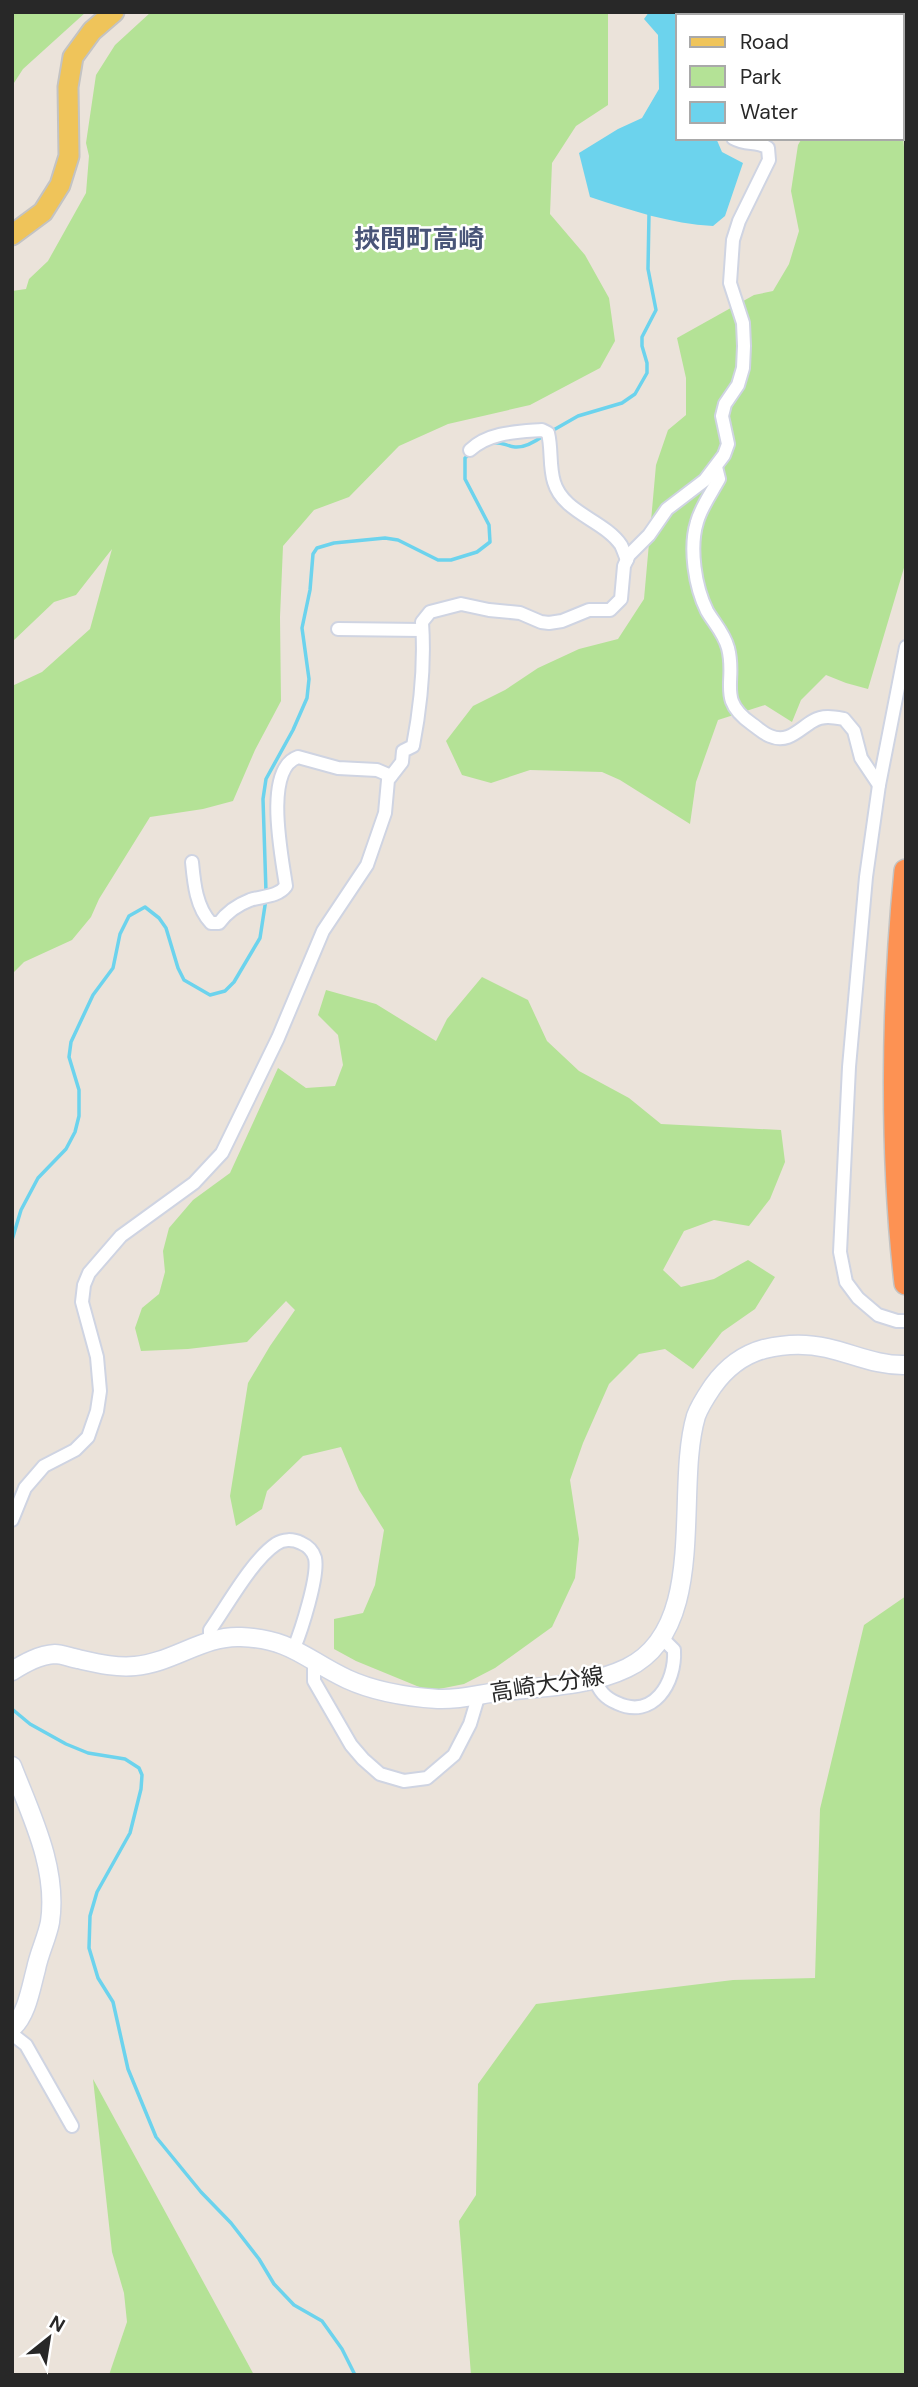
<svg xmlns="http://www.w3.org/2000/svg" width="918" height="2387" viewBox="0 0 918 2387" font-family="'DM Sans','Noto Sans JP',sans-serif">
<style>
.green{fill:#b4e296}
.water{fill:#6cd3ed}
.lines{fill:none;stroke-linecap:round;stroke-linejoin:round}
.stream{stroke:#6cd3ed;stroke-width:3.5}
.minor-casing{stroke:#cfd4e2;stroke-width:16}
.secondary-casing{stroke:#cfd4e2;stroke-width:21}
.primary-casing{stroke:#c3c3c3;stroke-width:23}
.motorway-casing{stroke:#c3c3c3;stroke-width:26}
.minor{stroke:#fff;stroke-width:12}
.secondary{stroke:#fff;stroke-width:18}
.primary{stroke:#efc45a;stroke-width:19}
.motorway{stroke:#fd9253;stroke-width:23}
.labels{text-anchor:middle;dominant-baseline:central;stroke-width:5;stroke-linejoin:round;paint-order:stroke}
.street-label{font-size:23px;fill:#282828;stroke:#fff}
.quarter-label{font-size:26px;font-weight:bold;fill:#495578;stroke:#fff}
</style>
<rect width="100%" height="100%" fill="#ebe3da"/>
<!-- green -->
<g class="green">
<polygon points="12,12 86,12 23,69 12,86"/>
<polygon points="151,12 608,12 608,105 576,126 552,163 550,214 585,255 609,298 615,341 600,368 530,405 448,424 399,446 349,497 314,510 283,546 280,617 281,701 255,750 233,801 203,809 150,817 99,899 91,917 72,940 24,962 12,974 12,686 42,672 90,629 112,549 76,595 54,602 12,642 12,291 26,289 29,279 48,261 86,193 89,156 86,143 96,75 115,45"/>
<polygon points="902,131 906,163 906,561 868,689 846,683 826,675 801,700 792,722 765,705 718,720 696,782 690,824 620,780 602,772 530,770 491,783 462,775 446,741 473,706 505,690 538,668 579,649 618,639 644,599 656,465 668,430 686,415 686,378 677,338 754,295 773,291 789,264 799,231 791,191 798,145 802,138 902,138"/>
<polygon points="482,977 528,1000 547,1041 579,1071 629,1098 661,1124 781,1130 785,1162 770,1199 749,1226 714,1220 684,1231 663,1270 681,1287 714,1279 748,1260 775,1277 755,1309 722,1332 693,1369 665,1349 639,1354 609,1384 583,1443 570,1480 579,1539 575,1578 552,1627 495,1668 464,1684 429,1691 356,1661 334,1649 334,1619 363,1613 375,1585 384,1530 359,1490 341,1447 303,1456 267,1491 262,1509 236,1526 230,1496 248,1383 270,1346 295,1310 286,1301 247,1342 188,1349 141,1351 135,1328 142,1308 159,1294 165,1272 163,1251 169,1228 193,1200 230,1173 278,1068 306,1088 335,1086 343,1065 338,1035 318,1015 326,990 376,1004 436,1041 447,1019"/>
<polygon points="906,1596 906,2375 471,2375 459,2221 476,2195 478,2084 536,2004 733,1980 815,1978 820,1809 864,1625"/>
<polygon points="93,2079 254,2375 109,2375 127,2322 124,2293 112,2252"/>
</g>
<!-- water -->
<path class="water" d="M649 12H695L701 14 678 16V138H716L722 152 743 163 725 216 713 226C671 224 630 210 590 197L579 153 618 129 642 118 659 89 658 35 644 19Z"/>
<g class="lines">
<!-- stream -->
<g class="stream">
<polyline points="550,432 578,416 622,403 635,394 647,373 647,363 642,346 642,337 656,310 648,269 649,214"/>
<path d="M492 443C501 441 506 446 515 447 525 448 536 441 543 436"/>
<polyline points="266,892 263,799 266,779 293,730 307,698 309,679 302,628 310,590 313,554 317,548 334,543 385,538 398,540 438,560 451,560 477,552 490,542 489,525 465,479 465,458 470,454"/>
<polyline points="12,1240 21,1210 38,1178 66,1149 75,1132 79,1116 79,1090 69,1057 71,1042 93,995 113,968 120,934 129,916 145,907 159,918 166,928 178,968 184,980 210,995 225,991 234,982 260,938 266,899"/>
<polyline points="12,1709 30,1724 66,1744 88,1753 125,1759 139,1768 142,1775 141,1789 130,1833 97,1892 90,1916 89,1948 98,1978 113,2002 128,2069 156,2137 201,2192 231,2223 259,2259 274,2284 294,2305 322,2321 342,2349 355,2375"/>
</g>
<defs>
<g id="minor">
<polyline points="734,16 734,12"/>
<path d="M470 450C489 432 517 432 542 430L548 433C552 449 549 466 554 482 563 513 604 520 621 545 623 549 625 555 627 560"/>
<path d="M716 467 719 479C712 492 701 507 697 522 689 548 695 587 707 611 714 623 724 633 728 648 737 682 716 699 752 724 758 728 764 734 770 736 788 744 799 729 813 721 823 715 833 717 844 719L854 731 861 758 879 785"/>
<polyline points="338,629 422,630"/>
<polyline points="906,647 879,785 866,877 849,1067 840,1252 846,1282 858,1298 878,1315 897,1321 906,1321"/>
<path d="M192 862C194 883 196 907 211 923H219C227 912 237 905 250 900 262 896 278 897 286 886 282 857 263 769 298 757L338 768 377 770 391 776"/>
<path d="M12 1520 25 1488 44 1466 75 1450 88 1437 97 1411 100 1391 97 1357 82 1302 84 1285 89 1273 121 1236 194 1183 222 1153 278 1038 323 931 367 865 385 813 388 780 402 762 403 751 413 746C421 704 425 664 422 622L430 612 461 604 489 610 520 613 541 622 549 623 562 621 589 610H610L621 599 624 566 629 555 649 535 667 509 705 480 724 455 728 444 722 416 725 404 738 385 743 368 744 346 743 323 730 283 733 240 739 221 769 160 768 148C756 140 747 146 733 138"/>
<path d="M210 1642V1630C227 1606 252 1560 276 1544 283 1539 293 1539 301 1543 308 1546 313 1551 315 1558 319 1576 301 1631 294 1648"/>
<polyline points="314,1659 314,1681 351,1745 363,1759 380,1774 404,1781 427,1778 454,1755 470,1724 479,1694"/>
<path d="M595 1679C599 1691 605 1698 617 1703 653 1720 676 1683 674 1650L662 1638"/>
<polyline points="12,2034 26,2045 72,2126"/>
</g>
<g id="secondary">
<path d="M12 1671C25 1663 39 1655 55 1654 62 1654 71 1658 78 1659 96 1663 116 1668 135 1666 172 1663 204 1635 241 1637 292 1639 306 1660 347 1679 375 1692 408 1697 438 1699 457 1700 477 1695 496 1692 538 1687 588 1687 627 1668 710 1628 674 1490 696 1416 700 1405 707 1395 713 1386 726 1368 742 1355 764 1349 784 1344 806 1343 827 1348 854 1354 877 1366 906 1365"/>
<path d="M12 1766C31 1815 58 1868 50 1922 47 1938 39 1953 36 1969 31 1987 27 2015 12 2028"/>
</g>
<polyline id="primary" points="12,235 43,212 60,185 69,156 68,87 73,57 92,31 114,12"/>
<path id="motorway" d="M906 871C893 1002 891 1152 906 1283"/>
</defs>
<!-- minor casing -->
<use href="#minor" class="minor-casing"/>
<!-- secondary casing -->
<use href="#secondary" class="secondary-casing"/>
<!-- primary casing -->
<use href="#primary" class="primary-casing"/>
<!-- motorway casing -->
<use href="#motorway" class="motorway-casing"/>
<!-- minor -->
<use href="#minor" class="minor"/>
<!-- secondary -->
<use href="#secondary" class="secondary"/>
<!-- primary -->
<use href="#primary" class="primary"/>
<!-- motorway -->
<use href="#motorway" class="motorway"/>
</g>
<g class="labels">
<!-- street labels -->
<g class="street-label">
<text transform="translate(547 1684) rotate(-9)">高崎大分線</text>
</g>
<!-- quarter labels -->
<g class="quarter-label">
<text x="419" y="239">挾間町高崎</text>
</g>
</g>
<!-- border -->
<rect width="918" height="2387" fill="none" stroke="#282828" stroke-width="28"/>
<!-- legend -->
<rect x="676" y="14" width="228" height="126" fill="#ffffff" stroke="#a9a9a9" stroke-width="2"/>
<rect x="690" y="37" width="35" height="10" fill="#efc45a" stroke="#a9a9a9" stroke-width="2"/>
<text x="740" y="49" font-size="21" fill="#282828">Road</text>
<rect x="690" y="66" width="35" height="21" fill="#b4e296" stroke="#a9a9a9" stroke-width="2"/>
<text x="740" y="84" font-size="21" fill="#282828">Park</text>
<rect x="690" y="102" width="35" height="21" fill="#6cd3ed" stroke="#a9a9a9" stroke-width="2"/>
<text x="740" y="119" font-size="21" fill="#282828">Water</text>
<!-- north arrow -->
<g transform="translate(49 2338) rotate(30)" stroke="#ffffff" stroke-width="5" paint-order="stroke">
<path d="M0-5L12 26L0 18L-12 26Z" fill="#282828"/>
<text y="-10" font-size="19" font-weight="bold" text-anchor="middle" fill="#282828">N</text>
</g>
</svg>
